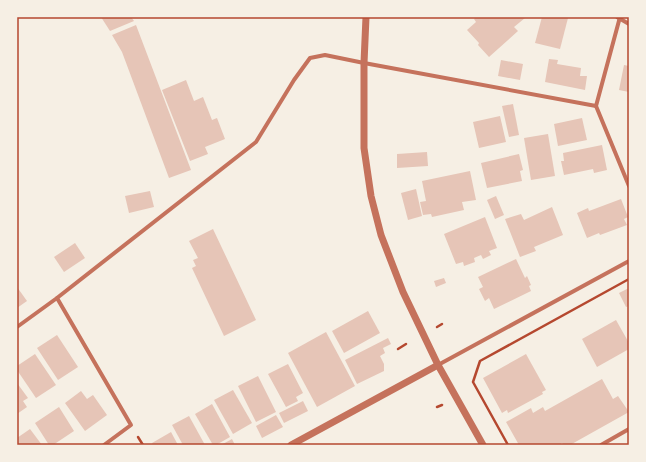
<svg xmlns="http://www.w3.org/2000/svg" width="646" height="462" viewBox="0 0 646 462" font-family="'DejaVu Sans',sans-serif">
<style>
.building{fill:#e6c5b7}
.lines{fill:none;stroke-linecap:round;stroke-linejoin:round}
.path{stroke:#b5482f;stroke-width:2.5}
.minor{stroke:#c5725c;stroke-width:4}
.tertiary{stroke:#c5725c;stroke-width:7}
.neatline{fill:none;stroke:#b5482f;stroke-width:1.5}
</style>
<rect width="100%" height="100%" fill="#f6efe4"/>
<!-- building -->
<g class="building">
<polygon points="101,17 131,17 134,21 110,31"/>
<polygon points="476,17 523,17 525,18 514,27 518,31 489,57 478,45 479,43 467,30 476,22 474,19"/>
<polygon points="542,17 568,18 560,49 535,43"/>
<polygon points="136,25 191,170 169,178 122,52 112,35"/>
<polygon points="549,59 558,60 557,64 581,68 580,76 587,76 585,90 545,82"/>
<polygon points="501,60 523,64 520,80 498,76"/>
<polygon points="624,65 629,66 629,92 619,90"/>
<polygon points="186,80 194,101 203,97 212,120 217,118 225,139 205,147 208,154 190,161 162,90"/>
<polygon points="513,104 519,135 509,137 502,106"/>
<polygon points="500,116 506,142 479,148 473,122"/>
<polygon points="582,118 587,140 558,146 554,124"/>
<polygon points="548,134 555,176 531,180 524,138"/>
<polygon points="602,145 607,170 594,173 593,169 564,175 561,161 564,161 563,153"/>
<polygon points="427,152 428,166 397,168 397,154"/>
<polygon points="519,154 523,170 520,171 522,181 487,188 481,163"/>
<polygon points="470,171 476,200 462,202 464,210 432,217 431,214 423,215 420,202 426,201 422,181"/>
<polygon points="416,189 422,216 408,220 401,193"/>
<polygon points="150,191 154,207 129,213 125,196"/>
<polygon points="496,196 504,215 495,219 487,200"/>
<polygon points="621,199 628,217 624,219 627,225 600,235 599,233 587,238 577,213 588,208 589,211"/>
<polygon points="552,207 563,235 534,247 536,251 520,257 505,219 521,214 524,220"/>
<polygon points="485,217 497,248 489,251 491,255 483,259 481,255 474,258 475,262 464,266 463,262 456,264 444,234"/>
<polygon points="213,229 256,320 224,336 192,268 196,266 193,260 198,258 189,241"/>
<polygon points="75,243 85,258 64,272 54,257"/>
<polygon points="516,259 525,278 527,276 531,285 529,286 531,291 494,309 489,298 485,301 479,289 483,287 478,277"/>
<polygon points="444,278 446,283 436,287 434,281"/>
<polygon points="17,287 27,301 17,308"/>
<polygon points="629,288 629,306 626,307 619,293"/>
<polygon points="368,311 380,333 344,353 332,331"/>
<polygon points="616,320 629,343 629,349 597,367 582,339"/>
<polygon points="326,332 355,386 317,407 288,353"/>
<polygon points="57,335 78,367 58,380 37,348"/>
<polygon points="388,338 391,344 383,348 385,353 380,356 384,364 384,371 357,384 345,360"/>
<polygon points="35,354 56,385 36,398 17,370 17,366"/>
<polygon points="526,354 546,390 542,392 543,394 508,413 507,410 502,413 483,378"/>
<polygon points="288,364 303,393 296,397 298,401 286,407 268,374"/>
<polygon points="258,376 276,412 256,422 238,386"/>
<polygon points="602,379 613,399 618,396 629,412 570,445 564,445 562,443 559,445 519,445 506,422 531,408 533,413 543,407 545,411"/>
<polygon points="17,383 28,398 23,401 27,407 17,414"/>
<polygon points="233,390 252,423 233,434 214,400"/>
<polygon points="81,391 87,399 93,395 107,415 85,431 65,403"/>
<polygon points="303,401 308,411 284,423 279,413"/>
<polygon points="212,404 230,437 216,445 213,445 195,414"/>
<polygon points="59,407 74,431 53,445 49,445 35,423"/>
<polygon points="276,415 283,427 262,438 256,426"/>
<polygon points="189,416 205,445 183,445 172,425"/>
<polygon points="30,429 42,445 17,445 17,438"/>
<polygon points="171,432 178,445 153,445 152,443"/>
<polygon points="232,439 235,445 221,445"/>
</g>
<g class="lines">
<!-- path -->
<g class="path">
<polyline points="437,327 442,324"/>
<polyline points="398,349 406,344"/>
<polyline points="437,407 442,405"/>
<polyline points="138,437 143,445"/>
<polyline points="508,445 473,382 480,361 629,279"/>
</g>
<!-- minor -->
<g class="minor">
<polyline points="617,17 629,24"/>
<polyline points="620,17 596,106 629,186"/>
<polyline points="57,298 131,425 104,445"/>
<polyline points="17,327 57,298 256,142 294,80 310,58 325,55 364,63 596,106"/>
<polyline points="438,365 629,261"/>
<polyline points="601,445 629,429"/>
</g>
<!-- tertiary -->
<g class="tertiary">
<polyline points="366,17 364,63 364,148 371,196 381,235 403,292 438,365 483,445"/>
<polyline points="291,445 438,365"/>
</g>
</g>
<!-- border -->
<rect width="646" height="462" fill="none" stroke="#f6efe4" stroke-width="36"/>
<rect x="18" y="18" width="610" height="426" class="neatline"/>
</svg>
